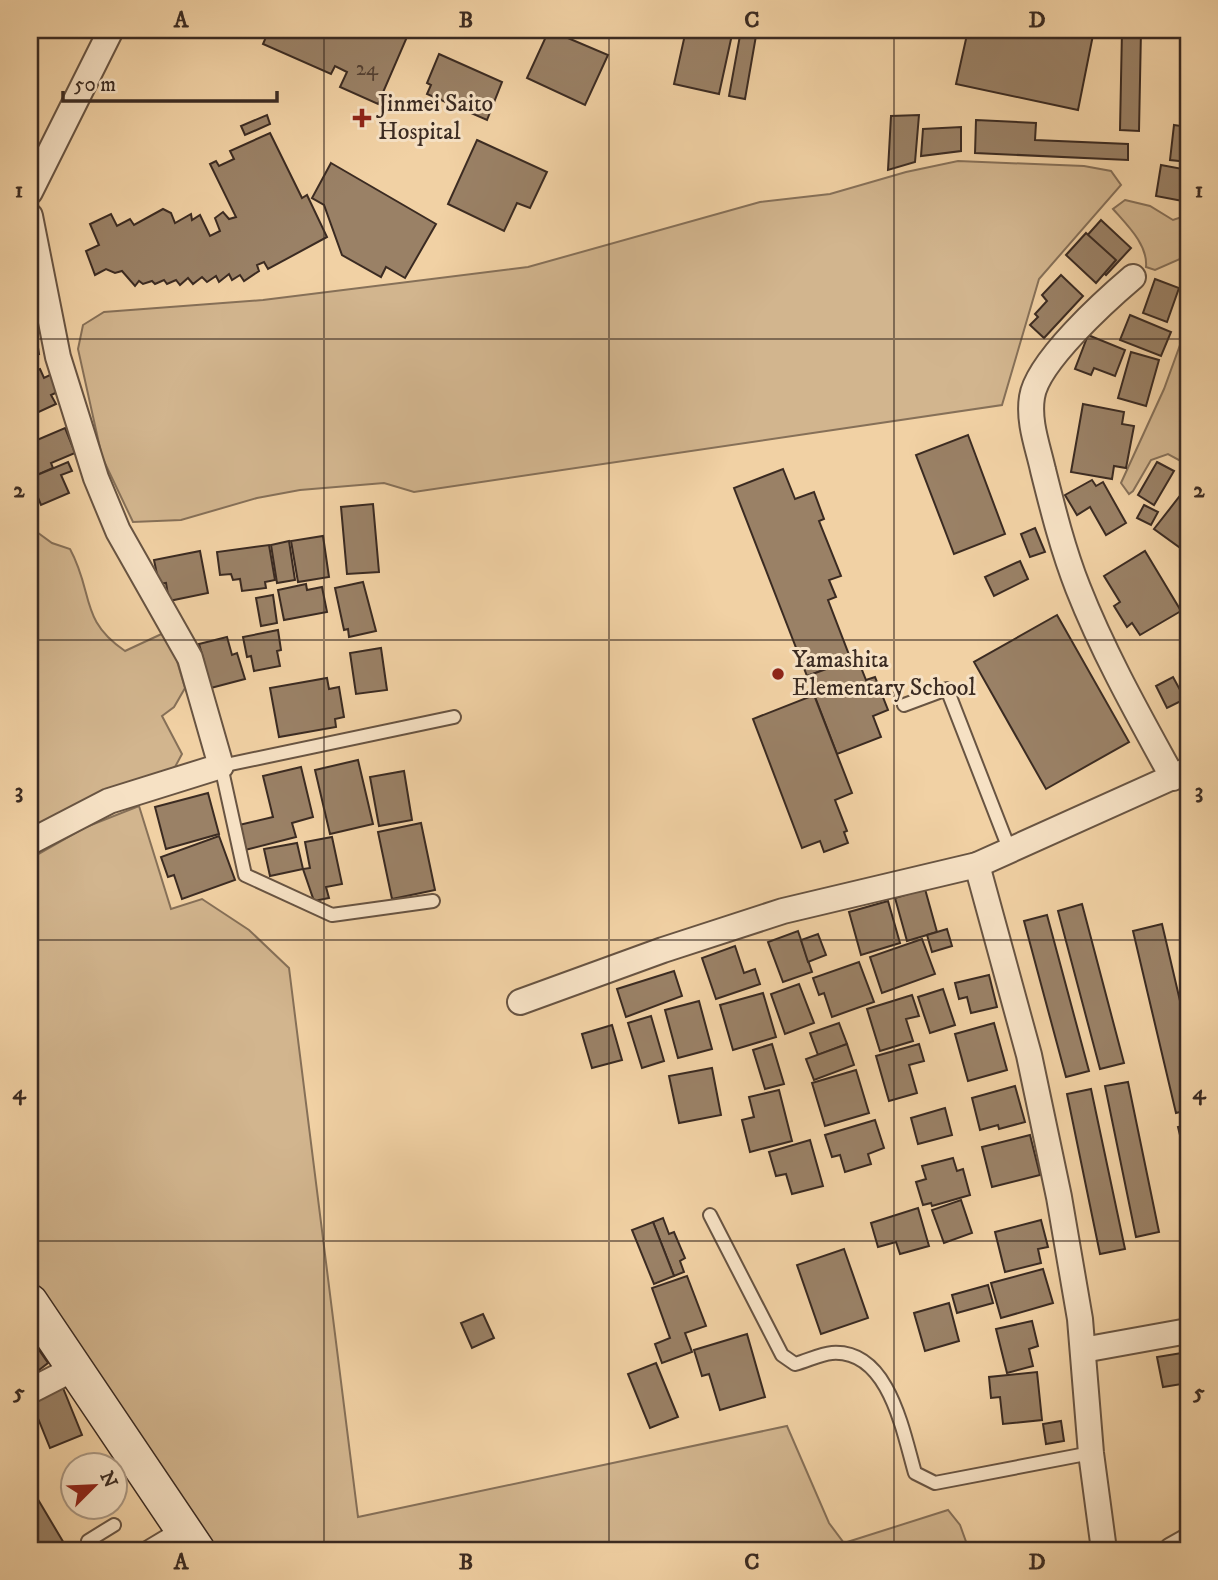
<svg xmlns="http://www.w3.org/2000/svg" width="1218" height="1580" viewBox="0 0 1218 1580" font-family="'IM FELL DW Pica',serif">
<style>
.green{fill:#d2b58e;stroke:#867058;stroke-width:2}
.building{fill:#9a8166;stroke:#3b2b22;stroke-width:2}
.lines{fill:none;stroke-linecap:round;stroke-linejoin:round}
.lane-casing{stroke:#685442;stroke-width:16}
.street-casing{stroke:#685442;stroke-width:28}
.secondary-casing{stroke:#3b2b22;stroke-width:38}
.lane{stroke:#f6e1c4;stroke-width:12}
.street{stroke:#f6e1c4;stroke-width:24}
.secondary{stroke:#f6e1c4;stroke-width:35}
.grid{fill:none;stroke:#3b2b22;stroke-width:2;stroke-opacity:0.55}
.poi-dot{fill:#8f2418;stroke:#f6e1c4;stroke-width:2.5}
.labels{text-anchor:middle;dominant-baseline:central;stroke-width:6;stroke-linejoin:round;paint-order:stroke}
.number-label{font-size:21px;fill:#534033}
.poi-label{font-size:24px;fill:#3b2b22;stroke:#f6e1c4;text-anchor:start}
.neatline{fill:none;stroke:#3b2b22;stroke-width:2.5}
.grid-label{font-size:23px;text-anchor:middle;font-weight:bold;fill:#3b2b22}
</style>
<rect width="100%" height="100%" fill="#f1d1a4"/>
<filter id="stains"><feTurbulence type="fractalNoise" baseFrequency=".00286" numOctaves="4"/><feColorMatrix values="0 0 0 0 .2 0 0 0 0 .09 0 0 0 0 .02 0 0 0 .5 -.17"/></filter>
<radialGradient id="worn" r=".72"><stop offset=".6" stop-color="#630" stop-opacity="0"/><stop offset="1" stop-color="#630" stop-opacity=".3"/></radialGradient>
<!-- green -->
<g class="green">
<polygon points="958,161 1084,166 1111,171 1121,185 1039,279 1002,405 414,492 384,483 300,490 257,498 181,520 133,522 102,457 78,349 83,325 104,312 263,300 528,267 760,202 830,194 906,172"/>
<path d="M1125 200 1150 206 1173 220 1188 215V260L1182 258 1155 270 1146 267C1148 245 1128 226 1113 209Z"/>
<polygon points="1188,323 1188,465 1168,454 1151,460 1133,491 1129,494 1121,483 1164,389"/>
<path d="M30 527 52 543 70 549C94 593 79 620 125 651L168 631 185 688 174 707 162 716 182 754 175 767 30 832V675L36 672 30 661Z"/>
<polygon points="139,806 171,909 202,899 249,930 289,968 358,1517 787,1426 829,1523 844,1543 948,1510 960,1525 969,1550 210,1550 30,1278 30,859 86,827"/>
</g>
<!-- building -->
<g class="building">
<polygon points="269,30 410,30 378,104 340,87 347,72 335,66 331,74 263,44"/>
<polygon points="549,30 608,55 585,105 527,78"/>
<polygon points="686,30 733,30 719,94 674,84"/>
<polygon points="741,30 757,30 745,99 729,96"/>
<polygon points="968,30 1094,30 1078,110 956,84"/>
<polygon points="1122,30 1141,30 1139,131 1120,130"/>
<polygon points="439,54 502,82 487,120 427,94 431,85 427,83"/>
<polygon points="267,115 270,124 245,135 241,126"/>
<polygon points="919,115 915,162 888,170 891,116"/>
<polygon points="976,120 1036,123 1035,140 1128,144 1128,160 975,153"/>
<polygon points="1174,125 1188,127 1188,162 1170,160"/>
<polygon points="961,127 961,151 921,156 923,129"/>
<polygon points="270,133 302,198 307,195 327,237 268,269 264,262 257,265 259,271 244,281 240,275 232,280 229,274 219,282 216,276 207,282 202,277 193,284 188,278 180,285 176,280 167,284 164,280 155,284 152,281 143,284 139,281 135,286 122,271 115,273 106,269 95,275 86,251 99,245 90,224 111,214 117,226 130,219 134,225 163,209 171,213 175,223 191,214 192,220 200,215 210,236 220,231 215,218 223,212 229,219 236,217 210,164 216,161 219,166 234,159 230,151"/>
<polygon points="477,140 547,172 530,208 517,203 504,231 448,204"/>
<polygon points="331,163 436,224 405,278 386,267 381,277 342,255 324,205 312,198"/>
<polygon points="1161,165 1188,170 1188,202 1156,196"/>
<polygon points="1101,220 1131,248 1106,275 1076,248"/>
<polygon points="1086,233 1116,260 1096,283 1066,255"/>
<polygon points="1061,275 1083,296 1044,338 1030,325 1038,317 1035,314 1047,301 1042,295"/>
<polygon points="1155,279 1179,288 1167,322 1143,313"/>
<polygon points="35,288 39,313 33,314 39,354 30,355 30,289"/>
<polygon points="1130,315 1171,332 1161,356 1120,340"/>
<polygon points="1088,335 1125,350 1115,376 1094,368 1091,375 1075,369"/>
<polygon points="1131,352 1159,360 1146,406 1118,398"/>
<polygon points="40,369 44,378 54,373 62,390 51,395 56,404 30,416 30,373"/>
<polygon points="1083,404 1124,412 1122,424 1134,426 1126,468 1114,466 1112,479 1071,472"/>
<polygon points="65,428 75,453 51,463 53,468 30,478 30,443"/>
<polygon points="968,435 1005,534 954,554 916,455"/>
<polygon points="68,462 72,471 61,475 69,493 41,505 30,478"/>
<polygon points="1157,462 1174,471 1154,505 1138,495"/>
<polygon points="783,469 795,499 814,492 824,519 819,521 841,576 829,580 836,597 828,600 851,660 807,676 734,488"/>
<polygon points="1092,480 1096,486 1103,482 1126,523 1106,535 1090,507 1077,515 1065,495"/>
<polygon points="1179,497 1188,504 1188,535 1179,547 1154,529"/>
<polygon points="373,504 379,572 347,574 341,507"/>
<polygon points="1144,505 1158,512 1151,525 1137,518"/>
<polygon points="1035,528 1045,552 1030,557 1021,534"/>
<polygon points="323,536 329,577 298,582 291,541"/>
<polygon points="289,541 295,580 277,583 271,545"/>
<polygon points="269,545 275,580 265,582 266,588 242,591 240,579 233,580 231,574 220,575 217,552"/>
<polygon points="200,551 208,593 169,601 166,583 159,584 154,560"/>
<polygon points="1145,551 1181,611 1140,635 1132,623 1127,627 1114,606 1120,602 1104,576"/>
<polygon points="1020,561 1028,579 994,596 985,577"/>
<polygon points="363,582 376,631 349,637 348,629 344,630 335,588"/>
<polygon points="306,584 307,590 322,587 327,612 284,620 278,590"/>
<polygon points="273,595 277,623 261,626 256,598"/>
<polygon points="1057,615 1129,742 1046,789 974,662"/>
<polygon points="278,630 281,650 277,651 280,666 254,671 251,656 247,657 243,637"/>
<polygon points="227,637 232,655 237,653 245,679 207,689 200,662 204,661 199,644"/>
<polygon points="381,648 387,690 356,694 350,653"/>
<polygon points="851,660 854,667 860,665 866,680 875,677 888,710 873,716 881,737 837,754 807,676"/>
<polygon points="1173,677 1185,699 1167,708 1156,686"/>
<polygon points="327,678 329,689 339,687 344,717 335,719 336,727 279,737 270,688"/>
<polygon points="814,695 852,793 835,800 847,831 844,832 848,843 824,852 820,841 802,848 753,719"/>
<polygon points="358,760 373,824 330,834 315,770"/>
<polygon points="301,767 313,817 292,823 296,837 245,850 239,825 273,817 263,776"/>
<polygon points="404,771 412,820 379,826 370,777"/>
<polygon points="208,793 219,834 166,849 155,807"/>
<polygon points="421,823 435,890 392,899 378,832"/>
<polygon points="219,836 235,880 182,899 174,875 168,877 161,857"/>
<polygon points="332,837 342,884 326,887 329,898 314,901 303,869 310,868 305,842"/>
<polygon points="297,843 303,869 270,876 264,849"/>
<polygon points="925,889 937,932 907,941 895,898"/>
<polygon points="888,901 900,943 861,955 849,912"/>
<polygon points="1082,904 1124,1063 1100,1069 1058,911"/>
<polygon points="1047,915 1089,1071 1066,1077 1024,921"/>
<polygon points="1162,924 1188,1035 1188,1110 1176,1113 1133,931"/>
<polygon points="947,929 952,946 932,952 927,935"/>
<polygon points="798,931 812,972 783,982 768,942"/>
<polygon points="818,934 826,955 808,962 801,940"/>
<polygon points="922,939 935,974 882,993 870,957"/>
<polygon points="735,946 744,973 755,969 760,984 716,999 702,958"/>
<polygon points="859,962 874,1002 832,1017 824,993 819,995 813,978"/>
<polygon points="674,971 682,996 626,1017 617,989"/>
<polygon points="989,975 997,1007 971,1013 967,997 959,999 955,983"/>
<polygon points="799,984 814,1023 785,1034 771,994"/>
<polygon points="943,989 955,1025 930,1033 918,997"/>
<polygon points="763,993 776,1037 733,1050 720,1005"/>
<polygon points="912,995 919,1016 906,1019 913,1041 880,1051 867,1009"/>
<polygon points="699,1001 712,1049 678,1058 665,1010"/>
<polygon points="651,1016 664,1061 642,1068 628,1023"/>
<polygon points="839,1023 847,1044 818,1055 810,1033"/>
<polygon points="994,1023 1007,1070 968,1081 955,1034"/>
<polygon points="612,1025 622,1060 592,1068 582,1034"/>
<polygon points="772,1044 784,1084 765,1089 753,1050"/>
<polygon points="847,1044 854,1065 814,1080 806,1059"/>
<polygon points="919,1044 924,1061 909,1065 917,1093 889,1101 876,1056"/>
<polygon points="712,1068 721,1115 679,1123 669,1076"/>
<polygon points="856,1070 869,1113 825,1126 812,1083"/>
<polygon points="1128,1082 1159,1232 1136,1237 1105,1086"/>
<polygon points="1015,1086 1025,1122 999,1129 998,1125 980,1130 972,1098"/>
<polygon points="1091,1089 1125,1249 1100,1254 1067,1094"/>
<polygon points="779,1090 792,1141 750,1152 742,1120 754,1117 749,1097"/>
<polygon points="945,1108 952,1135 918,1144 911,1118"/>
<polygon points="875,1120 884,1148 868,1154 871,1164 845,1172 840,1155 832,1157 825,1135"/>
<polygon points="1188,1125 1188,1168 1178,1127"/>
<polygon points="1030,1135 1040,1175 992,1187 982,1147"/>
<polygon points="810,1140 823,1186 792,1194 786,1174 776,1176 769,1152"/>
<polygon points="953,1158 957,1171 963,1169 970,1195 932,1206 931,1203 923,1205 916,1182 926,1179 922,1166"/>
<polygon points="961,1200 972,1233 944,1243 932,1210"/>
<polygon points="918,1208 929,1246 900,1254 896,1242 878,1247 871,1223"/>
<polygon points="663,1218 669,1234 674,1232 685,1258 680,1261 684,1272 674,1276 653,1222"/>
<polygon points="1041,1220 1048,1247 1038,1249 1041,1263 1005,1272 995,1232"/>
<polygon points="653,1222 674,1276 654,1284 632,1230"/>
<polygon points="844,1249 868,1318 821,1334 797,1265"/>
<polygon points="1043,1269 1053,1303 1001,1318 991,1283"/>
<polygon points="687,1276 706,1326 685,1333 692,1352 662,1363 655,1344 670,1338 652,1288"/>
<polygon points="988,1285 993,1303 957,1313 952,1295"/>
<polygon points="949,1303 959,1341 925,1351 914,1313"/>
<polygon points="483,1314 494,1338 472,1348 461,1323"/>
<polygon points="1032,1321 1038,1346 1029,1349 1033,1366 1007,1373 996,1329"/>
<polygon points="747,1334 765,1397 720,1410 709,1374 702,1376 694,1350"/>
<polygon points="30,1337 48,1363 30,1377"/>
<polygon points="1188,1352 1188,1383 1163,1387 1157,1357"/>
<polygon points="656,1363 678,1417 650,1428 628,1374"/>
<polygon points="1037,1372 1042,1420 1003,1424 1000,1397 991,1398 989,1377"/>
<polygon points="63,1388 82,1435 50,1448 31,1401"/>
<polygon points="1061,1421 1064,1441 1046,1444 1043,1424"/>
<polygon points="30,1486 68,1550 30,1550"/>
</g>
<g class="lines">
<defs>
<g id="lane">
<polyline points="904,705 947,689 1010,851"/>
<polyline points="433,901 332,915 245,875 221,766 454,717"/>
<path d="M710 1215 782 1355 795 1364C807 1361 820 1354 832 1353 889 1349 903 1432 915 1473L935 1483 1091 1453"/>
<polyline points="93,1550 88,1541 114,1525"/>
<polyline points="143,1550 178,1529"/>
</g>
<g id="street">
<polyline points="30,192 111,30"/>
<polyline points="30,216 58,357 96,478 118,531 190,658 221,766 109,801 30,842"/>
<path d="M1133 277C1106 300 1037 362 1032 397 1028 422 1038 447 1043 470 1053 510 1063 550 1078 588 1104 654 1139 716 1173 778"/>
<polyline points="977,865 1029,1055 1059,1197 1080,1319 1091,1453 1104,1550"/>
<polyline points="520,1002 663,950 783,911 977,865 1188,770"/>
<polyline points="1083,1350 1188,1331"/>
<polyline points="30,1391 75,1368"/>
<polyline points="1172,1550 1188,1541"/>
</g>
<polyline id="secondary" points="30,1302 197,1550"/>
</defs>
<!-- lane casing -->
<use href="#lane" class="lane-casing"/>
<!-- street casing -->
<use href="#street" class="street-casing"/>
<!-- secondary casing -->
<use href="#secondary" class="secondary-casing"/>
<!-- lane -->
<use href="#lane" class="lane"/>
<!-- street -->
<use href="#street" class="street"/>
<!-- secondary -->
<use href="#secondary" class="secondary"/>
</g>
<!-- grid -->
<path class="grid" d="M324 30V1550M609 30V1550M894 30V1550M30 339H1188M30 640H1188M30 940H1188M30 1241H1188"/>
<!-- markers -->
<g class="poi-dot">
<path d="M358.5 107.5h7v7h7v7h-7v7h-7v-7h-7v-7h7z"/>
<circle cx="778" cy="674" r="7"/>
</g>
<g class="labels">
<!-- number labels -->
<g class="number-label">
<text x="367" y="69">24</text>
</g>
<!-- poi labels -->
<g class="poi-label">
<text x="378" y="104">Jinmei Saito<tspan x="378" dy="28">Hospital</tspan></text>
<text x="792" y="660">Yamashita<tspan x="792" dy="28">Elementary School</tspan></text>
</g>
</g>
<!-- margin -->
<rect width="1218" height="1580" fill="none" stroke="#f1d1a4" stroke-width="77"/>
<!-- north arrow -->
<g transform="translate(94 1486) rotate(66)"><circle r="33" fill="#f6e1c4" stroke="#ab9883" stroke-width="2"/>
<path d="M0-5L12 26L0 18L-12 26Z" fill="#8f2418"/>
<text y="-10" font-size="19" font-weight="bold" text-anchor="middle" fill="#3b2b22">N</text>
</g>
<!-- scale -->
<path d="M63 91v10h214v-10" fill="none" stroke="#3b2b22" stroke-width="3.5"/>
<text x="74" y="91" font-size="21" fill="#3b2b22" stroke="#f6e1c4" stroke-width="5" paint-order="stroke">50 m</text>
<rect x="38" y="38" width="1142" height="1504" class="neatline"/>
<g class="grid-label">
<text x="181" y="27">A</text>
<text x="466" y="27">B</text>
<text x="752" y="27">C</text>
<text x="1037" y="27">D</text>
<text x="19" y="197">1</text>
<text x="1199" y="197">1</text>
<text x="19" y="497">2</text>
<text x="1199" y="497">2</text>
<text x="19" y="798">3</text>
<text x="1199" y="798">3</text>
<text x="19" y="1099">4</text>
<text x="1199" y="1099">4</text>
<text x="19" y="1399">5</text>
<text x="1199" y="1399">5</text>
<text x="181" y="1569">A</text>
<text x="466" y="1569">B</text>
<text x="752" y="1569">C</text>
<text x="1037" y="1569">D</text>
</g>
<rect width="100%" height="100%" filter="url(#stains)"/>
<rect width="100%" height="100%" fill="url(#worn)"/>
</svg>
